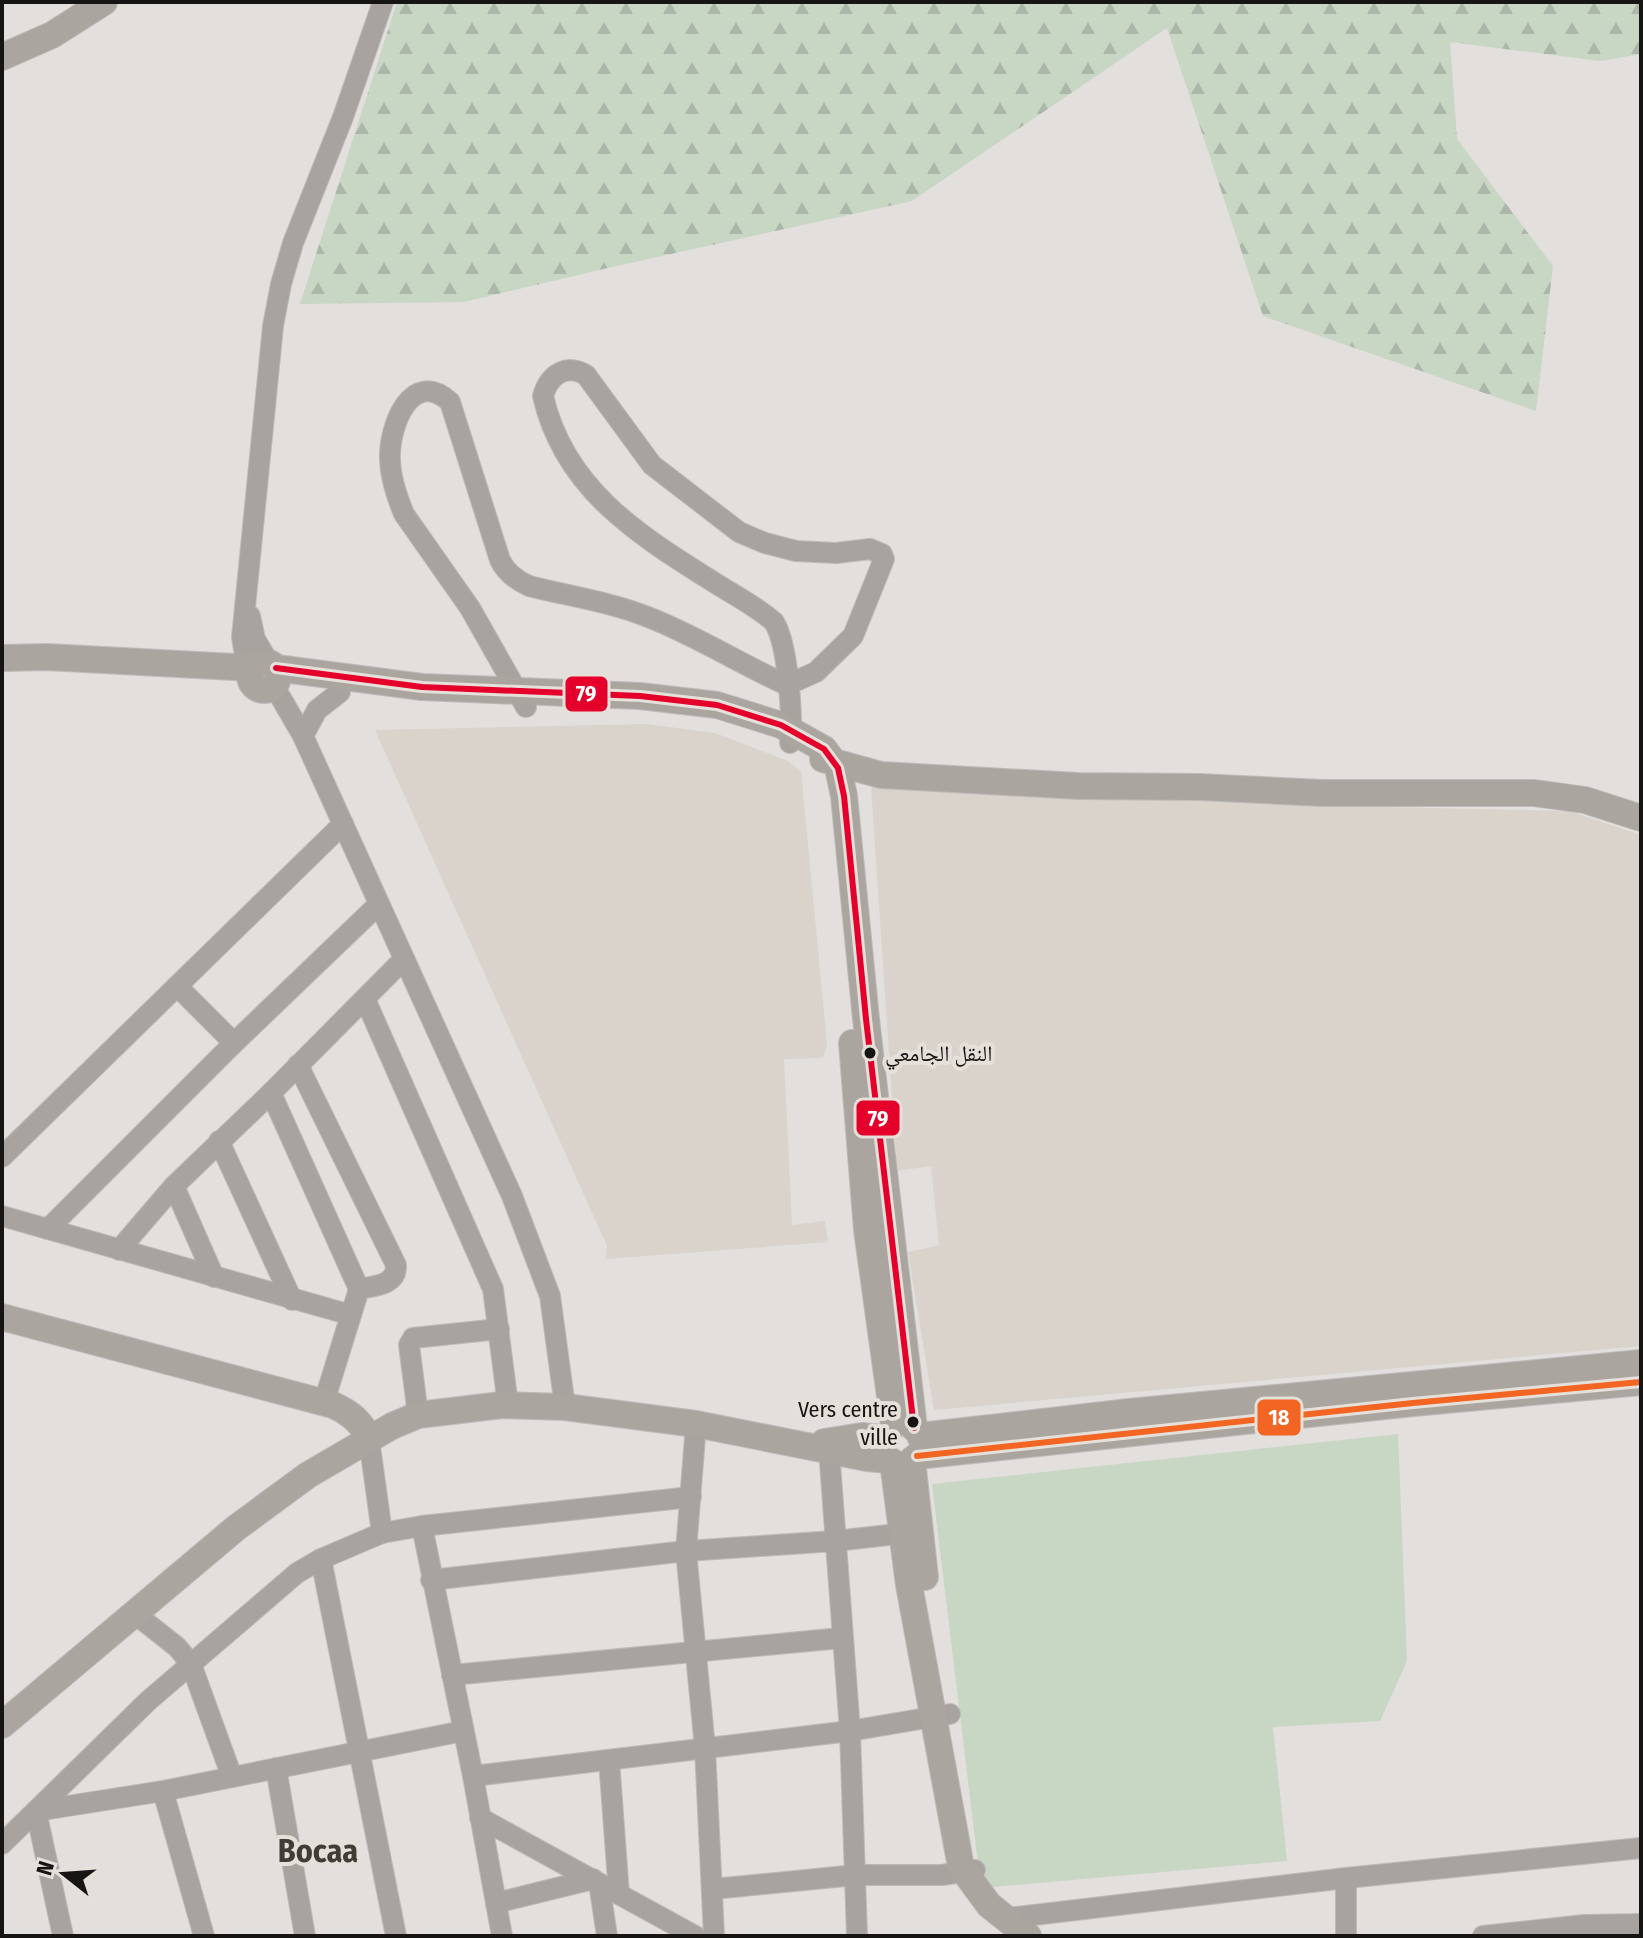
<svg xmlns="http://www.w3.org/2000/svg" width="1643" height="1938" viewBox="0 0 1643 1938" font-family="'Fira Sans Condensed','Noto Naskh Arabic',sans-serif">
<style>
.built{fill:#d9d3cb}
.forest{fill:url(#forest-firs)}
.pitch{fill:#c8d6c4}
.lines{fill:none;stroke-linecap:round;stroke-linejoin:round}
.minor-casing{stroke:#bdbbb9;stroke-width:22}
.major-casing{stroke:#bdbbb9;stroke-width:28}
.minor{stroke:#a8a39f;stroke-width:20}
.major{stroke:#aba5a0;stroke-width:26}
.bus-1-casing{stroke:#e5e0d9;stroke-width:12}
.bus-2-casing{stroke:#e5e0d9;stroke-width:12}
.bus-1{stroke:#e4002b;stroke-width:6}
.bus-2{stroke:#f26522;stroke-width:6}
.bus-dot{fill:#171513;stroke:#e5e0d9;stroke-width:3}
.labels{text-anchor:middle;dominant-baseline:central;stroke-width:8;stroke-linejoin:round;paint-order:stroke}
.bus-label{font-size:22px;fill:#171513;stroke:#e5e0d9;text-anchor:start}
.district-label{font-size:32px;font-weight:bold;fill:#403c36;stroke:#e5e0d9}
.line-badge{stroke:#e5e0d9;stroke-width:3}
.badge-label{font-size:22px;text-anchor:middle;font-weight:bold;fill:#fff}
</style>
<defs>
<pattern id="forest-firs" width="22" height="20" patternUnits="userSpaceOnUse" patternTransform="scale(2)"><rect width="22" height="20" fill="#c8d6c4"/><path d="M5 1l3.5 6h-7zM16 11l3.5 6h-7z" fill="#abb7a8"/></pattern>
</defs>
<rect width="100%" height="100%" fill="#e2dfdc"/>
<!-- built -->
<g class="built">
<polygon points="647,724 715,733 788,761 801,771 827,1045 823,1058 784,1059 792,1225 825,1221 828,1242 606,1259 607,1246 375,730"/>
<polygon points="871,787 1330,806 1569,811 1641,835 1641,1346 934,1410 908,1252 939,1245 931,1166 897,1171"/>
</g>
<!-- forest -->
<polygon class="forest" points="397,2 1641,2 1641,54 1600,61 1450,42 1457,139 1553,266 1536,411 1263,316 1167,28 912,201 612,267 464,302 300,304"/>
<!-- pitch -->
<polygon class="pitch" points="1398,1434 1407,1661 1380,1721 1273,1727 1287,1861 981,1888 932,1484"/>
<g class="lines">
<defs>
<g id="minor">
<polyline points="250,616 255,639 269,663"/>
<polyline points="254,667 245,656 242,637 273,326 281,284 293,243 343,117 383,2"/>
<polyline points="274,686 303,736 512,1196 550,1296 565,1407"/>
<path d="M526 707 470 608 404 514C397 497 390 477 390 458 389 427 411 367 450 402L500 560C506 573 516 580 529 586 568 596 611 602 648 617 697 636 740 664 787 685L816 672 853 636 884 559 882 554 870 549 836 553 796 551 765 543 739 532 652 465 586 375C566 363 549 375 543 396 564 488 637 534 712 581 732 594 756 606 774 622 788 644 793 717 790 743"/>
<polyline points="303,736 317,710 340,692"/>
<polyline points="177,986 234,1043"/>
<polyline points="365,999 493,1289 508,1405"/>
<path d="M298 1065 396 1265C397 1285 375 1286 359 1289L351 1315"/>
<polyline points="271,1093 359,1289"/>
<polyline points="219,1141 292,1300"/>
<polyline points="2,1157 343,824"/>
<polyline points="174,1186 214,1277"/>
<polyline points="2,1216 351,1315 324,1402"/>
<polyline points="48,1229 234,1043 379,904"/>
<polyline points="119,1250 174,1186 271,1093 404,959"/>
<polyline points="418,1415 409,1345 413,1338 499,1329"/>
<polyline points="696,1424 686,1551 705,1748 714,1936"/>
<polyline points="829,1450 850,1731 857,1936"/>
<polyline points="422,1526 473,1776 502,1936"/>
<polyline points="382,1533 422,1526 691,1497"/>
<polyline points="321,1559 396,1936"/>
<polyline points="431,1580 686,1551 835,1541 915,1532"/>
<polyline points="134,1613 177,1647 191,1664 232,1777"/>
<polyline points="452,1675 841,1638"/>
<polyline points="609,1760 619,1894"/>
<polyline points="276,1768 305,1936"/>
<polyline points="473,1776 850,1731 950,1714"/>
<polyline points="163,1791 204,1936"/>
<polyline points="480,1818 695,1936"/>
<polyline points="2,1844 148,1701 297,1573 321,1559 382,1533 369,1439"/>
<polyline points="599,1883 607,1936"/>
<polyline points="713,1889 856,1875 942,1875 975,1870"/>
<polyline points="496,1903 593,1879"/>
<polyline points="1009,1918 1346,1878 1641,1848"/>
<polyline points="63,1936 36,1811 163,1791 463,1731"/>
<polyline points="1346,1936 1346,1878"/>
<polyline points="1483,1936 1584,1925 1641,1924"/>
</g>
<g id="major">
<polyline points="2,57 52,35 104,2"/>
<polyline points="2,658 47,657 253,668"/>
<circle cx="264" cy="676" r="14"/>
<polyline points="276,668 422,687 640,696 717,705 781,725 824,749 838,768 844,796 866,1019 914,1428"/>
<polyline points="823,759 881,775 1078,786 1199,787 1322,793 1534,793 1585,800 1641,818"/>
<polyline points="852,1043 867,1230 894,1425"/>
<path d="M2 1317 333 1405C350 1413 361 1421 369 1439"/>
<polyline points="920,1436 1129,1412 1641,1363"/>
<polyline points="824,1442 862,1436 882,1438"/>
<polyline points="917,1456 1413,1403 1641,1382"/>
<polyline points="912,1460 925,1577"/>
<polyline points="893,1462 909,1585 961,1867 989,1905 1028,1936"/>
<polyline points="2,1725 236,1528 308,1475 392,1426 418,1415 502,1405 565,1407 696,1424 867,1458 889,1460"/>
</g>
</defs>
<!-- minor casing -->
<use href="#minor" class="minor-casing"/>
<!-- major casing -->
<use href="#major" class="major-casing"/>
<!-- minor -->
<use href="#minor" class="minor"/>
<!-- major -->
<use href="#major" class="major"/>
<defs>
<polyline id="bus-1" points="276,668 422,687 640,696 717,705 781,725 824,749 838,768 844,796 866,1019 914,1428"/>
<polyline id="bus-2" points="917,1456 1413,1403 1641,1382"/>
</defs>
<!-- bus-1 casing -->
<use href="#bus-1" class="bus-1-casing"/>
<!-- bus-2 casing -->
<use href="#bus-2" class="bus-2-casing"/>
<!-- bus-1 -->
<use href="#bus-1" class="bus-1"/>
<!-- bus-2 -->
<use href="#bus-2" class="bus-2"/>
</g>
<!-- markers -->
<g class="bus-dot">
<circle cx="870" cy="1053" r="7"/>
<circle cx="913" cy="1422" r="7"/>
</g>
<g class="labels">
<!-- bus labels -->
<g class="bus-label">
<text x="885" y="1053">النقل الجامعي</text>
<text x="898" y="1409" text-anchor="end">Vers centre<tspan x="898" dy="28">ville</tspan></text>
</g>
<!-- district labels -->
<g class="district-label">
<text x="318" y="1851">Bocaa</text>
</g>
</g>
<g class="line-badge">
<rect x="564" y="675" width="45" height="38" rx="8" fill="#e4002b"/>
<rect x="855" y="1099" width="46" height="38" rx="8" fill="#e4002b"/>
<rect x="1256" y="1398" width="46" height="39" rx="8" fill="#f26522"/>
</g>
<g class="badge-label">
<text x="586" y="701">79</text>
<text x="878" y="1126">79</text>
<text x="1279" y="1425">18</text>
</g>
<!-- border -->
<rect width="1643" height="1938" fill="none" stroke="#171513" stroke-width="8"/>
<!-- north arrow -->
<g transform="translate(64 1874) rotate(287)" stroke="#e5e0d9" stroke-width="6" paint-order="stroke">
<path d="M0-6L14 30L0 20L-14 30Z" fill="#171513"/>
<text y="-12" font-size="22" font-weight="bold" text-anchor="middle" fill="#171513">N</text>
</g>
</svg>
